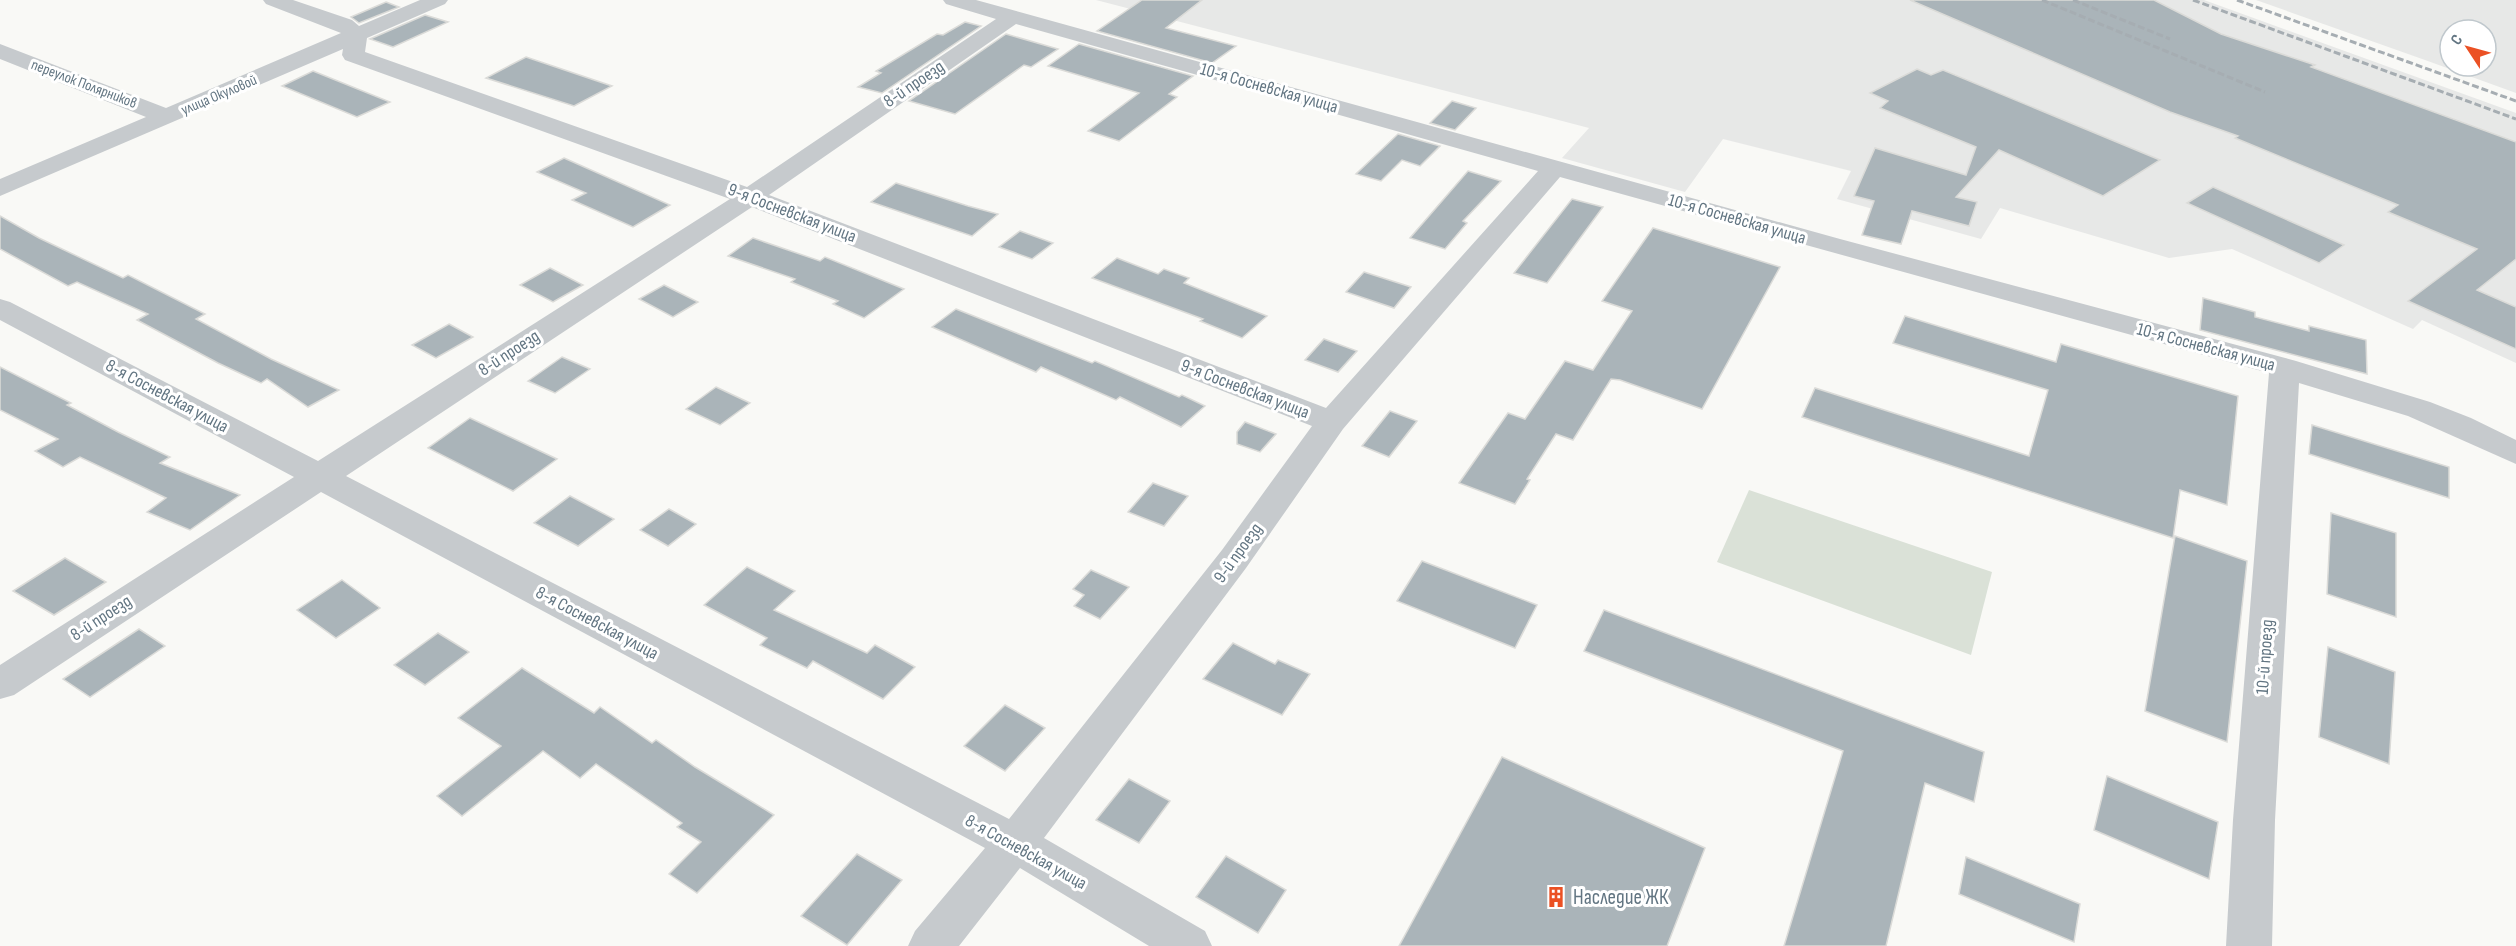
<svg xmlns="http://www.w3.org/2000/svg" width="2516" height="946" viewBox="0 0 2516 946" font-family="'Sofia Sans Condensed',sans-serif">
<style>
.built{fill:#e7e8e7;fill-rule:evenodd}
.green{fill:#dae1d7}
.building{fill:#aab4b9;stroke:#dbdbd8;stroke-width:1.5}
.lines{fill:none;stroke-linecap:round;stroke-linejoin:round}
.minor{fill:#c6cacd;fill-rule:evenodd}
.rail{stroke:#a6adb2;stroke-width:3;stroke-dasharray:7 3;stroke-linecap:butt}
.labels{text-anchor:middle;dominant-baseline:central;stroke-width:6;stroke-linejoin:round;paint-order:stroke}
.far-street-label{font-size:15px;fill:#627582;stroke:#fff}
.street-label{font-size:18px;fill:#627582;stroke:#fff}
.near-poi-label{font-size:21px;fill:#627582;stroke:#fff;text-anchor:start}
</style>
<rect width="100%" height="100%" fill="#f9f9f6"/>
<!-- built -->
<g class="built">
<polygon points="1096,0 2204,0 2516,113 2516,363 2422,320 2413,329 2232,249 2169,258 2000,208 1981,239 1837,199 1851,171 1723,139 1685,192 1562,158 1589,128"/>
<path d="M2256 0H2516V93L2425 60ZM2450 30H2486V66H2450Z"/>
</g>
<!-- green -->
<polygon class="green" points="1749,490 1992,572 1971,655 1717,562"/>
<!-- building -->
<g class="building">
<polygon points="1142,0 1202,0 1166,28 1236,46 1212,63 1097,31"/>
<polygon points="1910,0 2154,0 2221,34 2315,65 2311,67 2516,142 2516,259 2477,290 2516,307 2516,349 2408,301 2477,249 2388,212 2398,205 2235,138 2238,136 2170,112"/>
<polygon points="386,2 399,7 359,23 351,17"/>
<polygon points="425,15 448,22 393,47 370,39"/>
<polygon points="965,22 981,26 882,93 858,87 881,73 876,71 937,34 943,35"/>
<polygon points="1006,34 1058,49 1031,67 1024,65 955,114 909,101"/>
<polygon points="1079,44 1193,76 1169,94 1177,97 1119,141 1088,131 1139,93 1048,66"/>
<polygon points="526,57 612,86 574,106 486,78"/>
<polygon points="1917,69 1931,75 1943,70 2160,160 2103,196 1999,150 1956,197 1977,202 1969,226 1912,211 1901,244 1862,235 1874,201 1854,196 1875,148 1966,175 1976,147 1880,108 1888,101 1870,93"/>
<polygon points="313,71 390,102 357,117 282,86"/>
<polygon points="1452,101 1476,108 1455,130 1430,123"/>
<polygon points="1398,134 1440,146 1420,166 1402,160 1381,181 1356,174"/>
<polygon points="564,158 670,205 633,227 572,200 586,193 537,172"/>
<polygon points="1468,171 1501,181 1463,221 1467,223 1445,249 1410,238"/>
<polygon points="896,183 968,206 998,214 972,236 871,202"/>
<polygon points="2213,187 2344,245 2319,263 2187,203"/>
<polygon points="1572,199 1603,207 1547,283 1514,273"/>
<polygon points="0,216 39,238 123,278 128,275 205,314 196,319 271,359 339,390 308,407 267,379 261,383 218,363 137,320 148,314 77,282 68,286 0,249"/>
<polygon points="1653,228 1780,267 1702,409 1620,380 1611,379 1573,440 1556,434 1527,479 1530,480 1515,504 1459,483 1508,413 1525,419 1565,361 1593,370 1632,311 1602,301"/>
<polygon points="1020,231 1053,243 1032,259 999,247"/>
<polygon points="753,238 820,261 825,257 904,289 864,318 833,304 838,301 791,282 795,279 728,256"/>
<polygon points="1117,258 1158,274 1164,269 1189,278 1184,283 1267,316 1242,338 1200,321 1203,319 1092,278"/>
<polygon points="550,268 583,285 553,302 520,285"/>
<polygon points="1364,272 1411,287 1394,308 1346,292"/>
<polygon points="664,285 698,302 673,317 639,299"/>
<polygon points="2203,298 2255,312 2255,317 2309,331 2309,326 2366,340 2367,374 2200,330"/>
<polygon points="956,309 1092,363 1095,361 1179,397 1182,395 1205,406 1181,427 1120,397 1116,400 1041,367 1036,372 932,327"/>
<polygon points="1905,316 2056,362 2061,344 2238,396 2227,505 2180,490 2173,538 1802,417 1815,388 2029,456 2048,390 1893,343"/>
<polygon points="449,324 473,337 436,358 412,345"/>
<polygon points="1324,339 1357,351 1338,372 1305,360"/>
<polygon points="562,357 590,369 555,393 528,381"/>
<polygon points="0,367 71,403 67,405 118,432 170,457 160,463 240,495 190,530 147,512 166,498 80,457 63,467 35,451 58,439 0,410"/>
<polygon points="716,387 750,403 720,425 686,409"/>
<polygon points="1390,411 1417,421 1389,457 1362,446"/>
<polygon points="470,418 557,459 513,491 428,448"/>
<polygon points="1245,422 1276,434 1260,452 1237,444 1237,432"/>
<polygon points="2312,425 2449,467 2449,498 2309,454"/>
<polygon points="1153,483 1188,496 1164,526 1128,512"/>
<polygon points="570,496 614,519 578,546 534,523"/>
<polygon points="669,509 696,524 668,546 640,530"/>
<polygon points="2331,513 2396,533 2396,617 2327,594"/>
<polygon points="2175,536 2247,561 2227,742 2145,711"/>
<polygon points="65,558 106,582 54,615 13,591"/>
<polygon points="1422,561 1537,605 1515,648 1397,601"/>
<polygon points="747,567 795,591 774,610 867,653 875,645 915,667 883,699 813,661 807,668 760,645 767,638 704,605"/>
<polygon points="1091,570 1129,587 1100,619 1074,606 1084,595 1073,589"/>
<polygon points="342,580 380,608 336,638 297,610"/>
<polygon points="1604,610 1984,752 1974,802 1925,783 1886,946 1784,946 1843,751 1584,651"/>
<polygon points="139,629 165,646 90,697 63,679"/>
<polygon points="438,633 469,652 425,685 394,665"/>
<polygon points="1233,643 1275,664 1278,660 1310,674 1282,715 1203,679"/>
<polygon points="2328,647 2395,672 2389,764 2319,737"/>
<polygon points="522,668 594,713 600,707 652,743 656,740 695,767 774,815 697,893 669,874 701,842 677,827 682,823 596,764 580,778 543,751 462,816 437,796 501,746 458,718"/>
<polygon points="1005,705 1045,728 1005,771 964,746"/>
<polygon points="1502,757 1705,848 1667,946 1399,946"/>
<polygon points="2107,776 2218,822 2209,879 2094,830"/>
<polygon points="1129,779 1170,801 1139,843 1096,820"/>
<polygon points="857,854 902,880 847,945 801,916"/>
<polygon points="1226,856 1286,890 1258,933 1196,897"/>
<polygon points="1966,857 2080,904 2074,942 1959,894"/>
</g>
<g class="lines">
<!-- minor -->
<path class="minor" d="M263 0H293L352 20 359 26 420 0H448L445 4 367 38 365 52 747 187 996 19 946 4 943 0H976L1840 239 2296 361 2430 402 2471 418 2516 440V464L2408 416 2299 383 2275 820 2272 946H2226L2233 820 2269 373 1560 177 1343 429 1246 568 1044 838 1205 931 1212 946H1149L1020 868 959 946H908L915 931 985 848 321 492 14 695 0 699V665L294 477 0 320V299L10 302 318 461 730 199 345 60 342 55 343 49 0 196V179L146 117 0 59V44L166 108 341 33 266 4ZM1016 24 1538 171 1326 408 769 195ZM752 207 1312 426 1222 550 1009 819 346 476Z"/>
<!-- rail -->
<g class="rail">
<polyline points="2042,0 2265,92"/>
<polyline points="2073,0 2170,39"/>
<polyline points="2193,0 2516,119"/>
<polyline points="2237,0 2516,101"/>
</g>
</g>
<!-- icons -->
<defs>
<symbol id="building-bare" viewBox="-9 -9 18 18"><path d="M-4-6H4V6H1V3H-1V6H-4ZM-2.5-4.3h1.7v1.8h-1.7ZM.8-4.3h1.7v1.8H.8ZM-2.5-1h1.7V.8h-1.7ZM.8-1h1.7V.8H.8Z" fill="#eb5124" stroke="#fff" stroke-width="2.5" paint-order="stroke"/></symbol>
</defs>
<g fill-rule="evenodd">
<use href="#building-bare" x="1541" y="882" width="30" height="30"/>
</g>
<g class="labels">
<!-- far-street labels -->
<g class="far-street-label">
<text transform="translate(84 84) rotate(21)">переулок Полярников</text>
<text transform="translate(219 95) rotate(-23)">улица Окуловой</text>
</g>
<!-- street labels -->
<g class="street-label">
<text transform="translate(914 84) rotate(-34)">8-й проезд</text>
<text transform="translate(1269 88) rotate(16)">10-я Сосневская улица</text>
<text transform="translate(792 213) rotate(21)">9-я Сосневская улица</text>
<text transform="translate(1737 219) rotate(16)">10-я Сосневская улица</text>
<text transform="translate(2206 347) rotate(15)">10-я Сосневская улица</text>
<text transform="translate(509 353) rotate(-33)">8-й проезд</text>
<text transform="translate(1245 389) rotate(21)">9-я Сосневская улица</text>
<text transform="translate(167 396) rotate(28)">8-я Сосневская улица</text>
<text transform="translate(1238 553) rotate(-54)">9-й проезд</text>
<text transform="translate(101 618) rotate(-33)">8-й проезд</text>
<text transform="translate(597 623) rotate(28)">8-я Сосневская улица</text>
<text transform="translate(2265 657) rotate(-86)">10-й проезд</text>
<text transform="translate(1026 852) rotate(29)">8-я Сосневская улица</text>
</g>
<!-- near-poi labels -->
<g class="near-poi-label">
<text x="1573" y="897">Наследие ЖК</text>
</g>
</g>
<!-- north arrow -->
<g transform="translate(2468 48) rotate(306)"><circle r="28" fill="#ffffff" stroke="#c0c8cd" stroke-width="1.5"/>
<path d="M0-4.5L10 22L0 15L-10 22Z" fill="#eb5124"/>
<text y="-9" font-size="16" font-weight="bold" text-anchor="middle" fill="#627582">С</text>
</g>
</svg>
